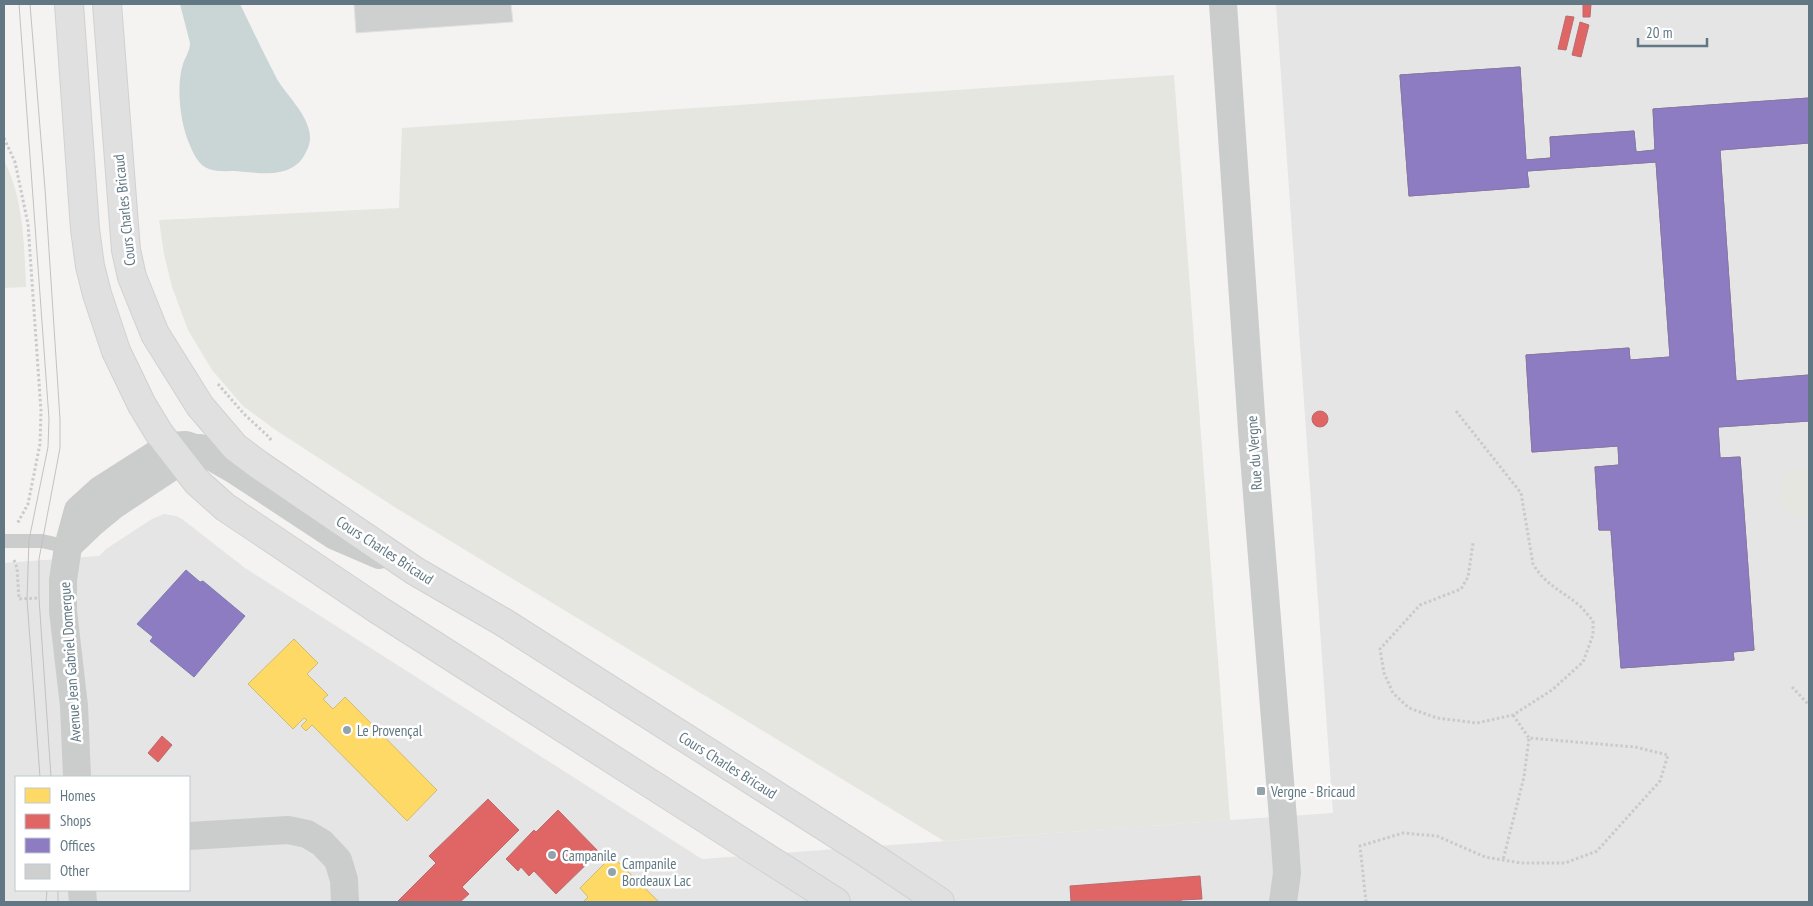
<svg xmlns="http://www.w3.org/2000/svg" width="1813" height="906" viewBox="0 0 1813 906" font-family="'PT Sans Narrow',sans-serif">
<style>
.built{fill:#e4e5e4;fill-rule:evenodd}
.green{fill:#e4e6df}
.water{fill:#cad5d6}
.homes{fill:#ffd966;stroke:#d0bc6f}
.shops{fill:#e06666;stroke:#ba6b6f;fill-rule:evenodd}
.offices{fill:#8e7cc3;stroke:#807bb0}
.building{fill:#cecfcf;stroke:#e3e2e1}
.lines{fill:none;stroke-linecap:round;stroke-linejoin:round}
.secondary-casing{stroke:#d0d1d1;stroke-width:30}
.path{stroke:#c9cacb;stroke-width:3;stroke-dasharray:2.5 2.5;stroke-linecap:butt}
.service{stroke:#cbcccc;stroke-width:14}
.minor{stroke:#cbcccc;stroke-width:28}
.tertiary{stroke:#cbcccc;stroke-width:28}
.secondary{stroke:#e0e0e0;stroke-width:28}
.tram{stroke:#c0c2c3;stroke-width:1}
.poi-dot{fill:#94a3aa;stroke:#fff;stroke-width:2}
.labels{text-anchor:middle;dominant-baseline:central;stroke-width:5;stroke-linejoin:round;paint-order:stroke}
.street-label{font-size:15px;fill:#617884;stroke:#fff}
.poi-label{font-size:15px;fill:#617884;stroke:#fff;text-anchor:start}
</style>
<rect width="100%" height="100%" fill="#f4f3f1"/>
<!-- built -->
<path class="built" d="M1276 4H1809V902H4V563L99 556 106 549 152 519 164 514 176 516 182 519 245 568 702 859 1230 820 1333 813ZM16 777H189V890H16Z"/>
<!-- green -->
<g class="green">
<polygon points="1174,75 1230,820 944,841 393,506 277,431 243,406 212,370 188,330 172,287 164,254 159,220 399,208 402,128"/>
<path d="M4 160C24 200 24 244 26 287L4 288Z"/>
<path d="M1809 468V515C1803 516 1796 516 1790 512 1778 505 1776 484 1787 474 1793 469 1802 469 1809 468Z"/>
</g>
<!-- water -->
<path class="water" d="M180 4H240C252 29 264 54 277 79 287 96 304 110 309 130 311 138 310 145 306 152 293 180 261 173 235 171 228 171 216 172 209 169 198 165 193 153 189 143 180 122 176 86 183 64 185 57 190 51 190 43Z"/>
<!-- homes -->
<g class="homes">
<polygon points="294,639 318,663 307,674 328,695 323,699 333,709 345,697 437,790 407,821 312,725 306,731 301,726 307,720 304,718 293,729 248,684"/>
<polygon points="612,856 659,902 583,902 588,897 580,888"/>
</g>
<!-- shops -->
<g class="shops">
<polygon points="1583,4 1591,4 1590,17 1583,17"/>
<polygon points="1566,16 1574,17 1566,50 1558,49"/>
<polygon points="1580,22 1589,25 1581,57 1572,55"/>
<path d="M1520 67 1526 160 1551 158 1550 137 1634 131 1636 152 1655 150 1653 109 1809 98V143L1720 150 1736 381 1809 375V421L1718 427 1720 458 1740 457 1754 650 1733 652 1734 660 1621 668 1611 530H1599L1595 467 1619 465 1618 446 1532 452 1526 355 1629 348 1630 360 1670 357 1656 162 1527 171 1529 187 1409 196 1400 75ZM1671 368 1673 398 1633 401 1631 371Z"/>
<circle cx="1320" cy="419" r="8"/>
<polygon points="162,736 172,745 158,762 148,753"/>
<polygon points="488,799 519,830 462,887 469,894 460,902 397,902 436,863 429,856"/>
<polygon points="558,810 599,852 556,894 534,871 529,876 521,867 518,871 506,859 534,830 536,832"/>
<polygon points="1200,876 1202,899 1181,900 1181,902 1071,902 1070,886"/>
</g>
<!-- offices -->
<g class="offices">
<polygon points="1520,67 1526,160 1551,158 1550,137 1634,131 1636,152 1655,150 1653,109 1809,98 1809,143 1720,150 1736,381 1809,375 1809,421 1718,427 1720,458 1740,457 1754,650 1733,652 1734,660 1621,668 1611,530 1599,530 1595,467 1619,465 1618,446 1532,452 1526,355 1629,348 1630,360 1670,357 1656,162 1527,171 1529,187 1409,196 1400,75"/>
<polygon points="186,570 200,582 203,581 245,616 194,677 150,641 153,637 137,624"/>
</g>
<!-- building -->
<polygon class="building" points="354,4 511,4 513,22 356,33"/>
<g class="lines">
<defs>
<g id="secondary">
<polyline points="69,4 85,229 90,266 97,294 116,351 142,405 159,433 197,482 225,507 377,609 836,902"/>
<polyline points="107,4 124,225 126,250 132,277 155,334 200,406 235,447 259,465 415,571 503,622 868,854 940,902"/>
</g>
</defs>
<!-- secondary casing -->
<use href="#secondary" class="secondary-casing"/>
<!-- path -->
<g class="path">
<polyline points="4,138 15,162 28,224 41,411 40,444 28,504 17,524"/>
<polyline points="218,384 244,414 270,438 271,442"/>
<path d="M1456 411 1521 493 1533 564C1546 586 1563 591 1580 606 1585 611 1589 616 1593 621V635L1583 662 1552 690 1513 715 1477 723 1437 718 1409 708 1393 693 1384 673 1380 649 1420 605 1461 589 1468 577 1473 543"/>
<polyline points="14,560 17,568 19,599 38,598"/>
<polyline points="1792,687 1809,705"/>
<polyline points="1513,715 1529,738"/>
<polyline points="1366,902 1360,846 1403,833 1437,836 1485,857 1521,863 1565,863 1597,851 1660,781 1668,755 1635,747 1529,738 1524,777 1503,860"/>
</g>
<!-- service -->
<polyline class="service" points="4,541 42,541 68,547"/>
<!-- minor -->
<g class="minor">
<polyline points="1223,4 1253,444 1285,844 1287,873 1283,902"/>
<polyline points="189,836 288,830 307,834 322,843 338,860 344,880 345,902"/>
</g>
<!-- tertiary -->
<g class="tertiary">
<polyline points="70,544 91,524 114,505 200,448"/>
<polyline points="77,777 74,706 63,611 63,580 68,547 78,510 100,490 169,446 186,445 198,449 233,469 335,536 379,555"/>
<polyline points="82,890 83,902"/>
</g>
<!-- secondary -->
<use href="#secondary" class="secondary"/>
<!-- tram -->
<g class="tram">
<polyline points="19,4 49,419 48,447 29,540 27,599 40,777"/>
<polyline points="30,4 45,189 60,419 60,448 39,559 39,598 51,777"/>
<polyline points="46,902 47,890"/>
<polyline points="58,902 58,890"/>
</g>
</g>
<!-- markers -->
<g class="poi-dot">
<circle cx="347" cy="730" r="5"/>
<rect x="1256" y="786" width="10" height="10" rx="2.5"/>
<circle cx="552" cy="855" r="5"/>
<circle cx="612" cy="872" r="5"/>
</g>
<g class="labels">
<!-- street labels -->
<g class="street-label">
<text transform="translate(124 210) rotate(-96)">Cours Charles Bricaud</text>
<text transform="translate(1254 453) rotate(-94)">Rue du Vergne</text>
<text transform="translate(385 550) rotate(33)">Cours Charles Bricaud</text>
<text transform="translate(70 662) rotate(-94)">Avenue Jean Gabriel Domergue</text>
<text transform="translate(728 765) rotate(32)">Cours Charles Bricaud</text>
</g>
<!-- poi labels -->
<g class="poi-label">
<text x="357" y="730">Le Provençal</text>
<text x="1271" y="791">Vergne - Bricaud</text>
<text x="562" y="855">Campanile</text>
<text x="622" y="863">Campanile<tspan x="622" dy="17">Bordeaux Lac</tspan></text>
</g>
</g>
<!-- border -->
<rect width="1813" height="906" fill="none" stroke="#617884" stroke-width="10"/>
<!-- legend -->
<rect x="15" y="776" width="175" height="115" fill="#ffffff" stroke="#c0c9ce"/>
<rect x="25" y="788" width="25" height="15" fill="#ffd966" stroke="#c0c9ce"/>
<text x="60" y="801" font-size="15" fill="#617884">Homes</text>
<rect x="25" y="814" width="25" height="15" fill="#e06666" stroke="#c0c9ce"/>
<text x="60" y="826" font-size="15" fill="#617884">Shops</text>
<rect x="25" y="838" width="25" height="15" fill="#8e7cc3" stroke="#c0c9ce"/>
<text x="60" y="851" font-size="15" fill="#617884">Offices</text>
<rect x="25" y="864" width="25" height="15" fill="#cecfcf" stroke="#c0c9ce"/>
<text x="60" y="876" font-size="15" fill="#617884">Other</text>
<!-- scale -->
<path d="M1638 38v8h69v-8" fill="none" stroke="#617884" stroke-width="2.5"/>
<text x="1646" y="38" font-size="15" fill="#617884" stroke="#ffffff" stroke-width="4" paint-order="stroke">20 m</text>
</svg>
